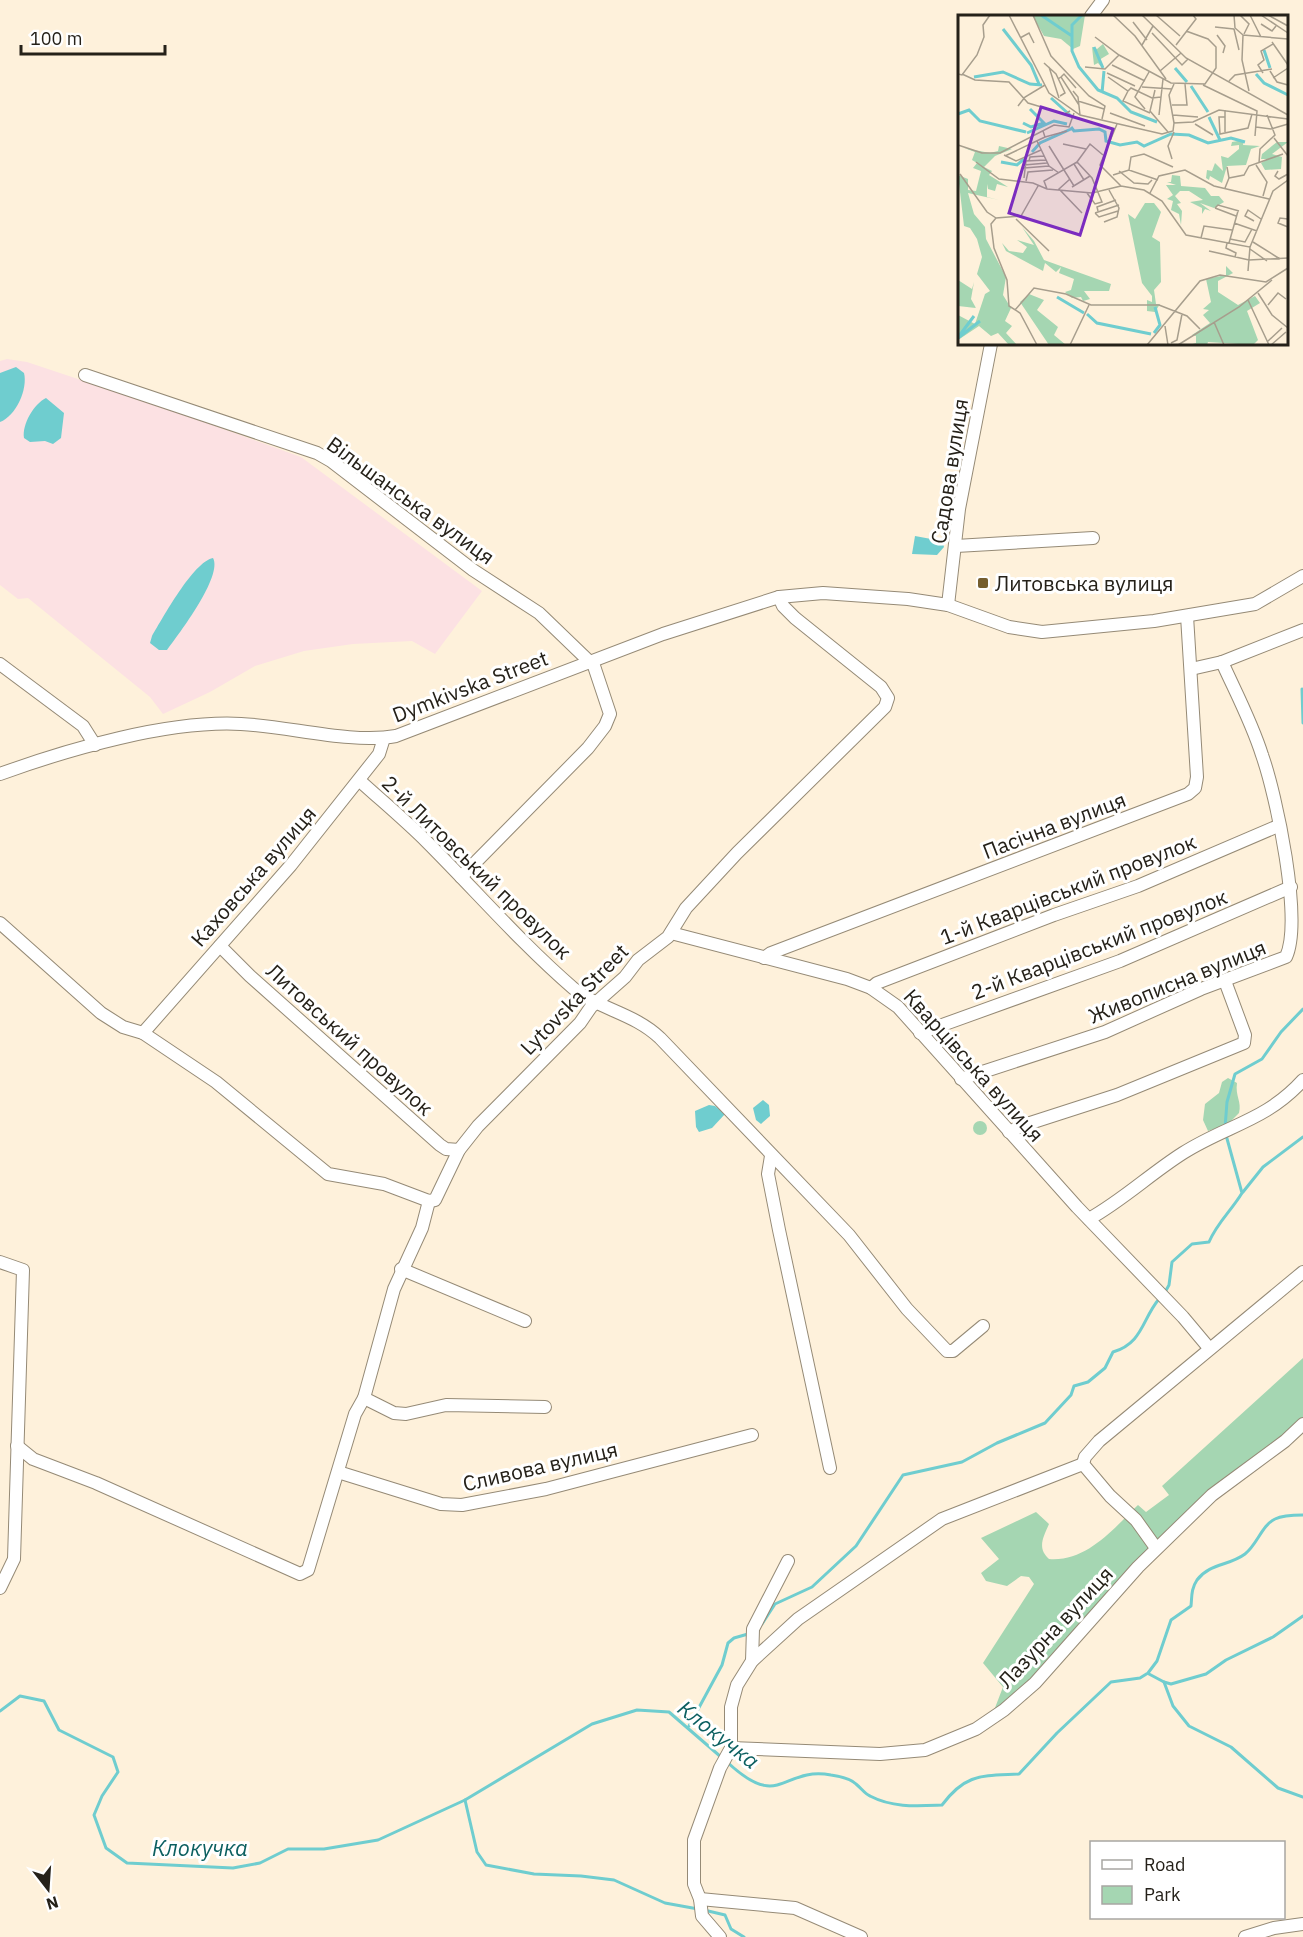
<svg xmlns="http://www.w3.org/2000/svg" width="1303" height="1937" viewBox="0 0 1303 1937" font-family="'IBM Plex Sans',sans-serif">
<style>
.industrial{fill:#fce1e3}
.green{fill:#a5d6b2}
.water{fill:#6fcdcf}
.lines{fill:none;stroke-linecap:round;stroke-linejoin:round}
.stream{stroke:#6fcdcf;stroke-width:3}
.minor-casing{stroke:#958a76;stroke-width:14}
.minor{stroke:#fff;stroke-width:12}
.poi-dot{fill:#755e2e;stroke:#fff;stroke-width:2}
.labels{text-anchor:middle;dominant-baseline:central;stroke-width:6;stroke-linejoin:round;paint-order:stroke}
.street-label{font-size:21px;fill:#252119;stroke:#fff}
.poi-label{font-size:21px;fill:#252119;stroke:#fff;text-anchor:start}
.water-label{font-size:22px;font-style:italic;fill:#0b5f60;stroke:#fff}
.inset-river{fill:none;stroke:#6fcdcf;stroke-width:3}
.inset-road{fill:none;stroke:#a79e8d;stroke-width:1.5}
.view{fill:#7b2cbf;fill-opacity:0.15;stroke:#7b2cbf;stroke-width:3}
.inset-edge{fill:none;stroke:#252119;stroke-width:3}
</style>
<rect width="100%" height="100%" fill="#fef1db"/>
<!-- industrial -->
<polygon class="industrial" points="7,359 27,362 168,409 301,457 482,591 435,654 412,641 353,644 304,651 255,666 210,692 163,714 150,697 28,598 18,599 0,585 0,361"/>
<!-- green -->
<g class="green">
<path d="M1228 1078 1237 1083C1235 1096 1242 1102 1239 1113L1228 1124 1208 1131 1203 1120 1205 1104 1219 1093 1222 1082Z"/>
<circle cx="980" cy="1128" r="7"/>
<path d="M1303 1358V1428L1192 1516 1091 1626 993 1713 1003 1687 983 1663 1034 1584 1029 1577 1021 1576 1007 1586 986 1581 981 1573 999 1559 981 1538 1036 1512 1049 1524C1043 1538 1037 1548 1049 1559 1087 1562 1113 1529 1138 1505L1146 1512 1169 1495 1162 1486Z"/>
</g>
<!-- water -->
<g class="water">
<path d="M16 367 24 373C28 389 16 416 0 422V373Z"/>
<path d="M46 398 64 413 61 438 53 444 45 441 30 442 24 438C22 424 34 404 46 398Z"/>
<polygon points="915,536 942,541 944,547 937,555 912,554"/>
<path d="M213 558C223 576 179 634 167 650H159L150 643 152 636C163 618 193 562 213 558Z"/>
<polygon points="763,1100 769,1105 770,1116 761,1124 756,1120 753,1108"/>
<polygon points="709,1105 715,1106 725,1114 712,1128 699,1132 696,1127 695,1111"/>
</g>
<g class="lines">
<!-- stream -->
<g class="stream">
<polyline points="1302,689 1303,723"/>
<polyline points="1225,1128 1227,1102 1235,1074 1262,1059 1281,1032 1303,1009"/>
<polyline points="1243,1192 1263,1167 1303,1137"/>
<path d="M1164 1294 1169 1285 1172 1262 1192 1244 1209 1242C1217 1223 1231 1211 1242 1193L1226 1135"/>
<path d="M762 1624 775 1604 812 1587 856 1546 903 1475 962 1462 997 1443 1045 1423 1071 1395 1074 1386 1088 1382 1105 1368 1113 1352C1143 1343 1142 1319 1159 1299"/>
<polyline points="1149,1674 1164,1682 1173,1706 1189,1726 1231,1747 1278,1788 1303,1797"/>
<polyline points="1164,1682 1171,1684 1206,1674 1226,1660 1273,1637 1303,1616"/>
<polyline points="0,1711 20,1696 44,1701 59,1730 113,1757 118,1772 102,1796 94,1815 106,1848 127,1863 233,1868 260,1863 288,1849 324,1849 378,1840 465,1800 592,1724 637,1710 669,1712 721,1757"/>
<polyline points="689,1726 722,1665 728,1643 734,1638 748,1634"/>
<path d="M726 1761C781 1813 781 1766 831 1775 838 1776 851 1779 856 1784 861 1788 865 1794 870 1796 893 1808 917 1806 942 1805 966 1773 982 1776 1019 1774L1057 1733 1111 1682 1140 1678 1148 1673 1157 1661 1171 1620 1191 1606C1192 1596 1191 1589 1197 1580 1210 1563 1229 1566 1245 1554 1257 1545 1262 1525 1275 1519 1283 1515 1294 1515 1303 1515"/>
<polyline points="465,1800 477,1852 486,1865 534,1874 581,1876 614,1880 665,1903 698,1909"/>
<polyline points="704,1910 725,1915 731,1929 744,1937"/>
</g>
<defs>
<g id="minor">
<polyline points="1091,16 1103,0"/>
<polyline points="85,375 317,453 331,461 473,570 539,613 594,666 610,714 605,726 588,748 461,877"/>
<polyline points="956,546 1093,538"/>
<polyline points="948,605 959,509 991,344"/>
<polyline points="0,664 83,726 95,745"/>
<polyline points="1191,669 1222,662 1303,630"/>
<path d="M0 774C69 749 169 720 241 724 289 726 350 744 396 736L663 634 779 597 823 593 908 599 948 605 1009 627 1042 632 1154 621 1255 604 1303 576"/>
<path d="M360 781C382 801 406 821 427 842 476 891 521 943 573 988 598 1009 634 1013 660 1038L849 1235 907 1309 947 1351H953L983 1326"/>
<polyline points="0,923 101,1013 123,1027 143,1033 216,1082 328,1174 384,1184 429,1201 435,1200 459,1150 478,1126 580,1023 591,1007 625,977 638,960 668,937 686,908 737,853 885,707 888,698 881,687 795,618 783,606 779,597"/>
<polyline points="671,933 847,979 871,988 898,1007 1077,1207 1183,1317 1209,1348"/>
<polyline points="220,946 250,976 440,1145 446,1149 459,1150"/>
<polyline points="764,958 771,953 1188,794 1195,788 1197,777 1187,616"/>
<polyline points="871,988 877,983 1054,915 1138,886 1278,826"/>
<polyline points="143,1033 291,865 379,754 384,738"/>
<polyline points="920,1033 1120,961 1291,887"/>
<path d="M961 1079 1105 1032 1201 989 1286 957C1303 920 1276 794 1262 755 1252 723 1236 693 1222 662"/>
<polyline points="1009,1132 1024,1125 1117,1095 1244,1043 1245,1035 1225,981"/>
<polyline points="771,1156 768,1174 779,1230 830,1468"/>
<path d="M1089 1219C1123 1200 1150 1174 1183 1153 1227 1125 1266 1121 1303 1080"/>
<polyline points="0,1262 23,1270 14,1559 0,1588"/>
<polyline points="401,1269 525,1321"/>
<polyline points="364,1398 394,1413 406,1414 446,1405 545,1407"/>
<polyline points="17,1446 33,1459 96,1483 300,1574 308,1570 355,1414 364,1398 394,1289 422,1228 429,1201"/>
<polyline points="338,1472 441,1504 462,1505 546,1489 752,1435"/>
<polyline points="1156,1548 1136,1520 1110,1496 1083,1464 1085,1457 1099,1441 1303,1272"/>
<polyline points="752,1661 753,1629 788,1561"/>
<polyline points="731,1748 731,1707 737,1685 752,1661 798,1619 942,1519 1083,1464"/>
<polyline points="700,1899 795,1908 861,1937"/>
<polyline points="720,1937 702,1916 700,1899 694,1884 694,1840 720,1768 731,1748 880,1754 925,1750 976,1729 1004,1710 1035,1683 1138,1567 1212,1495 1285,1441 1303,1424"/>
<polyline points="1245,1937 1274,1928 1303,1924"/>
</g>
</defs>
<!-- minor casing -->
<use href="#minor" class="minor-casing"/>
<!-- minor -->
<use href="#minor" class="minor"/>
</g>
<!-- markers -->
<rect class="poi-dot" x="977" y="577" width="12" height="12" rx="3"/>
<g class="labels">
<!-- street labels -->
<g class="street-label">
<text transform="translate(949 471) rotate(-81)">Садова вулиця</text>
<text transform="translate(411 500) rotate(36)">Вільшанська вулиця</text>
<text transform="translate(470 686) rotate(-21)">Dymkivska Street</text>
<text transform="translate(1054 825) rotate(-21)">Пасічна вулиця</text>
<text transform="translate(477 867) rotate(44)">2-й Литовський провулок</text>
<text transform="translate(253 876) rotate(-49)">Каховська вулиця</text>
<text transform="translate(1068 889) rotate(-21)">1-й Кварцівський провулок</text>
<text transform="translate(1099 944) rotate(-21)">2-й Кварцівський провулок</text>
<text transform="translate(1177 981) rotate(-22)">Живописна вулиця</text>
<text transform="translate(574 999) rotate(-46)">Lytovska Street</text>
<text transform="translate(350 1039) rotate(42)">Литовський провулок</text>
<text transform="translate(974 1065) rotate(48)">Кварцівська вулиця</text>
<text transform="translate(540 1466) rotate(-13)">Сливова вулиця</text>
<text transform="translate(1055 1627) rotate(-47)">Лазурна вулиця</text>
</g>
<!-- poi labels -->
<g class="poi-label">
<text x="995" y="583">Литовська вулиця</text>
</g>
<!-- water labels -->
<g class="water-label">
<text transform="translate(719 1734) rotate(38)">Клокучка</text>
<text x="200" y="1847">Клокучка</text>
</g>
</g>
<!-- overview -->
<g transform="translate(958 15)">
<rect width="330" height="330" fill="#fef1db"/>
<path d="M74 0H127L122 31 115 34 103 24 86 21ZM145 29 151 39 141 45 144 53 140 48 136 50 134 32 139 34ZM286 125 285 130 302 131 293 134 288 150 269 151 264 168 252 161 251 165 248 163 249 155 254 156 257 148 265 156 263 141 270 143 281 134V130L273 131 274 127ZM319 127H330L314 139 324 142 323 154 307 155 303 148 310 144H303L304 139ZM41 131 54 134 37 141 26 152 34 156 31 160 50 172 39 169 37 176 30 174 29 169V182L41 185 10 178 16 199 27 212 28 224 48 262 45 280 53 293 47 306 54 311 48 318 59 330H51L40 318 33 321 21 311 0 325V300L17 309 27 279 32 276 19 259 24 242 19 224 12 213 6 211 0 160 10 164V175L18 176 23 156 15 153 19 148 14 145 17 137 6 133 32 138 40 136ZM214 160 222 161 223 171 247 173 253 181H261L266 187 256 193 242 188 253 196 247 194 244 199V193L232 187 245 185 231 176H222L217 181 223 188 219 189 224 196 223 210 221 199 213 195 215 186 209 184 215 180 208 170H218L209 167H213ZM187 188H196L203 197 194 222 202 227 203 267 196 275 198 289H202L197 297 189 296V285L194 287V281L184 268 170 199 177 204ZM64 212 76 226 86 245 153 269 151 276H126L132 284 125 286 123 282 114 283 107 277 113 275 116 264 101 258 103 252 98 257 87 248 85 256 48 236 44 228 51 236 65 238 69 232 59 225 76 230ZM268 251 275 258 260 266V277L280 290 297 281 302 288 289 296 300 325 295 330 250 327 249 330H231L238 328V321L234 320 252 308 245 300 251 295 245 294 253 287 248 264 268 260ZM0 265 14 274 16 267 13 284 18 293 0 291ZM71 279 86 285 79 295 100 312 96 320 108 330H91L62 287Z" fill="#a5d6b2"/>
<path class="inset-river" d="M83 0 114 21V36L121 52 140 75 159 83 173 97 199 107M45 14 73 50 81 69M114 21V10L124 0M136 32 145 53M306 35 312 53M217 53 229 67M298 59 306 68 330 80M16 62 45 57 72 69 84 70M233 71 250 97M144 78 146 56M93 83 113 101M72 94 87 109M0 99 11 95 22 106 68 117M251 102 262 125M65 108 73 112 86 108M113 112 116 116 141 114 147 117 148 126 162 130 179 127 186 131 213 119 231 120 250 128 273 123 287 127M69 118 96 106 109 109M74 137 82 128 113 114M43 147 59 150 66 144M99 282 126 298M129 299 139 308 193 319M196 318 202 310 197 292M1 321 16 301M0 323 22 306"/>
<path class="inset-road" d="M51 0 91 78 122 100 204 119 215 116 216 108 235 107 261 95 330 104M75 0 93 41 131 81 147 91 144 104M155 0 177 21 208 64M184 0 228 43 330 100M198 0 222 21M276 0 277 13 285 20 284 45 291 76M282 0 291 9 286 19M292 0 303 22M303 0 330 18M310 0 330 11M175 7 189 25M303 9 314 16 318 11M257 12 276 14M276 14 281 35M194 18 224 50 230 44M259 20 267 31 265 38M285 20 330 24M137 22 161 40 213 68 247 69 258 53V32L250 24 228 16M62 23 71 18 76 28M314 27 330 50M184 30 195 11M218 30 238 4 235 0M86 48 98 59 107 78 102 81M154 50 187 66M91 52 101 83M127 52 147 54 161 40M202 56 223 38M312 56 319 67 330 70M149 58 177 71M305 58 300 50 306 45 303 36 315 29M0 59 4 60 19 40 26 22 25 10 32 0M4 59 17 65 51 67 70 88 107 99 112 96M103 62 106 59 118 73M150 62 170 76 173 73 194 83 203 82M315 63 330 53M100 64 103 62 121 90M271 66 277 60 314 54M245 70 299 96 297 121M184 72 214 74M197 75 192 96 210 117M115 76 120 82 122 100M170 76 165 86 192 98M120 86 146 94M214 90H229L227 69M60 91 67 82 87 70M187 94 177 82 191 57M267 95V117M152 98 187 111M201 100 205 64M215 100 240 102M267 102H261L262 119 290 113 294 99M216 108 211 80 216 69M159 109 142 150 163 171M237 109 255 120M298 112 313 114 330 109M87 122 109 116M316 123 330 141M79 126 91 151 101 158M105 129 128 134M0 130 24 138H42L96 110 111 112 116 98M91 131 116 171M46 140 58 146 83 135M47 141 87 122 85 116M214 144 210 131 216 117M71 146 72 142 86 141M18 147 41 164 75 168 89 174 134 178 163 171M119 147 132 129 145 140M301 148 302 134 317 120 309 100M116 149 126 165M66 150 89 148M298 150 309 167 305 181M66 153 91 151M171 155 173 142 186 139 215 152M161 156 176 168 190 169 194 165M320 156 317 161 321 164 330 159M2 159 29 197 38 203M155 160 171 155 200 165M66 163 68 146 88 145M271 163 286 160 291 151 325 139M112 164 101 174 124 198M68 166 70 157 95 155M163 171 186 175 204 186 228 220 292 232 290 256M114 172 132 161M267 173 271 163 269 152M89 174 86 166 119 147 134 163 144 187 137 189 129 178M192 178 201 161 227 155 256 171 311 184M257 193 260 190 281 196M257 193 278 201M140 196 139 192 158 185M137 198 141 202 160 196M137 198 161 190M58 204 91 236M330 204 322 203 320 208 330 212M296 206 287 201 290 195 303 204M146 207 159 202 161 193 151 175M276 208 299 216M243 223 246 211 274 215M272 224 287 227 294 214M295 227 322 244M269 228 268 233 278 238 277 242M271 228 280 196M292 232 315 176 330 165M292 234 309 246M251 236 291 245 330 243M300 278 314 300 330 313M290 285 311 330M310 290 320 278 328 284M57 295 76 273 108 279 133 290H201L229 301 242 314M256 307 266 330M207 311 210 330M309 327 324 313M213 328 219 325 224 299M79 330 62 298 51 291 49 265 36 233 33 209 38 203 63 201 80 171M112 330 131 290M189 330 242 266 262 260 308 267 330 253M220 330 281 292 314 265M313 330 328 317"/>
<path class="view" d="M83 92 155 114 122 220 51 198Z"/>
<rect width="330" height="330" class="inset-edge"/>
</g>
<!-- legend -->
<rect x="1090" y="1841" width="195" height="78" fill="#ffffff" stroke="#a8a6a3" stroke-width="1.5"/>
<rect x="1102" y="1860" width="30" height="9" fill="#ffffff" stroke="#a8a6a3" stroke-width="1.5"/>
<text x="1144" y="1871" font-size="18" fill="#252119">Road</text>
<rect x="1102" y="1886" width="30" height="18" fill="#a5d6b2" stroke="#a8a6a3" stroke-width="1.5"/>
<text x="1144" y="1901" font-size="18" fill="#252119">Park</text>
<!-- north arrow -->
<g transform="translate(48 1889) rotate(163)" stroke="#ffffff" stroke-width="4.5" paint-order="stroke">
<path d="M0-4.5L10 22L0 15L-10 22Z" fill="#252119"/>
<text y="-9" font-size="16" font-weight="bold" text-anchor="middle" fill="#252119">N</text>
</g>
<!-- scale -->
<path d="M21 45v9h144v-9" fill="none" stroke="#252119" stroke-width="3"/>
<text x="30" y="45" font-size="18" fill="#252119" stroke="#ffffff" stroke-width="4.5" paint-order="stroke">100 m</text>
</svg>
